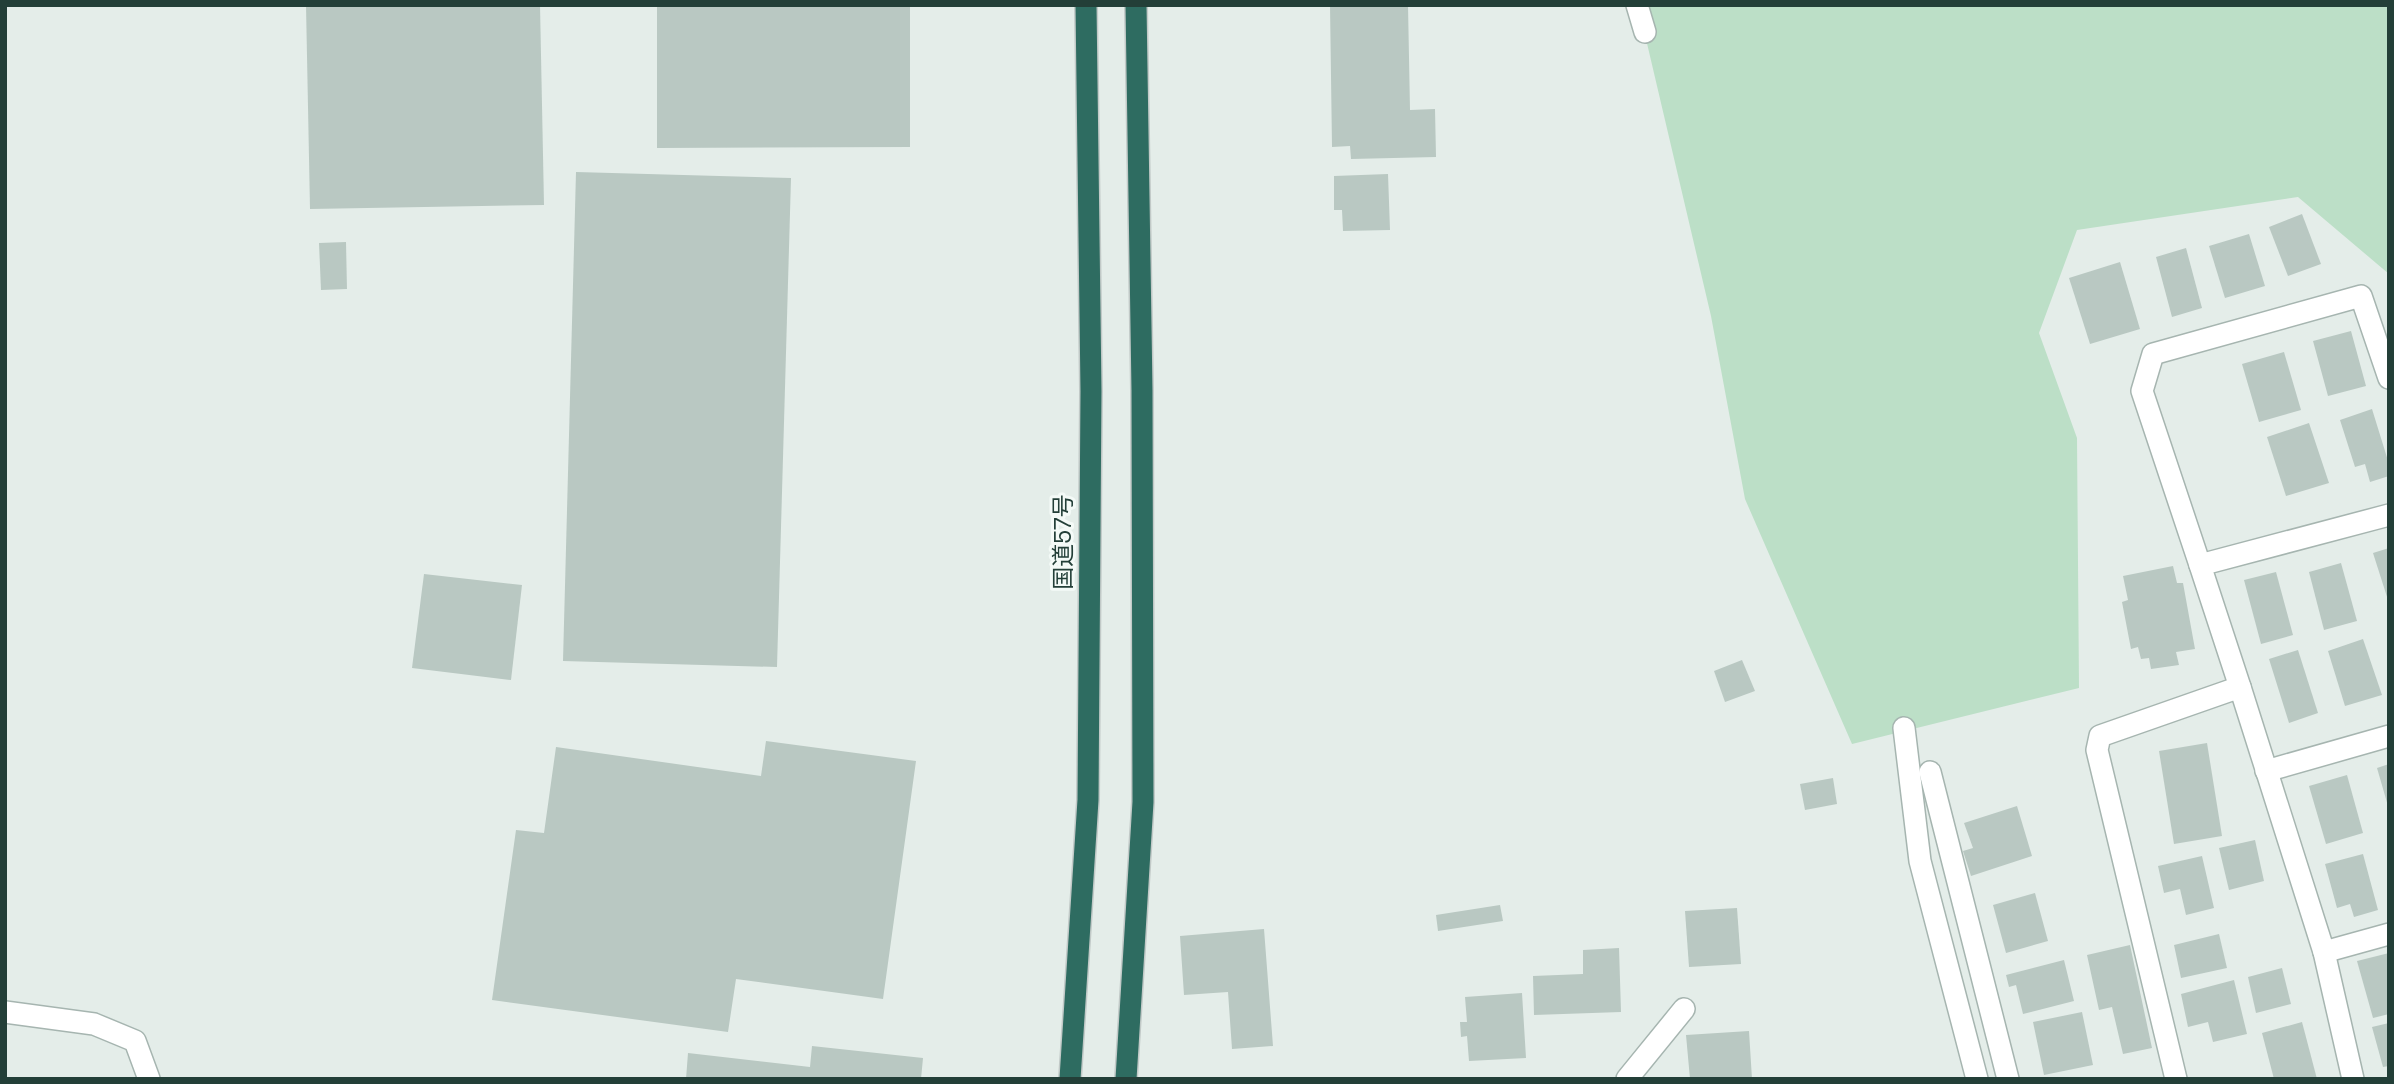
<svg xmlns="http://www.w3.org/2000/svg" width="2394" height="1084" viewBox="0 0 2394 1084" font-family="'Space Grotesk','Noto Sans JP',sans-serif">
<style>
.green{fill:#bcdfc7}
.building{fill:#b9c8c2}
.lines{fill:none;stroke-linecap:round;stroke-linejoin:round}
.minor-casing{stroke:#a6b5b0;stroke-width:24}
.highway-casing{stroke:#c1c9c7;stroke-width:24}
.minor{stroke:#fff;stroke-width:21}
.highway{stroke:#2e6c61;stroke-width:21}
.labels{text-anchor:middle;dominant-baseline:central;stroke-width:6;stroke-linejoin:round;paint-order:stroke}
.street-label{font-size:23px;fill:#233f38;stroke:#f4faf7}
</style>
<rect width="100%" height="100%" fill="#e4ede9"/>
<!-- green -->
<polygon class="green" points="1638,5 2389,5 2389,274 2298,197 2077,230 2039,333 2077,438 2079,688 1852,744 1745,499 1711,316"/>
<!-- building -->
<g class="building">
<polygon points="306,5 540,5 544,205 310,209"/>
<polygon points="657,5 910,5 910,147 657,148"/>
<polygon points="1330,5 1408,5 1410,110 1435,109 1436,157 1351,159 1350,146 1332,147"/>
<polygon points="576,172 791,178 777,667 563,661"/>
<polygon points="1388,174 1390,230 1343,231 1342,210 1334,210 1334,176"/>
<polygon points="2302,214 2321,264 2288,276 2269,227"/>
<polygon points="2249,234 2265,286 2225,298 2209,246"/>
<polygon points="346,242 347,289 321,290 319,243"/>
<polygon points="2186,248 2202,308 2172,317 2156,257"/>
<polygon points="2120,262 2140,329 2090,344 2069,278"/>
<polygon points="2351,331 2366,386 2328,396 2313,341"/>
<polygon points="2284,352 2301,410 2259,422 2242,364"/>
<polygon points="2372,409 2389,464 2389,476 2370,482 2365,464 2355,467 2340,420"/>
<polygon points="2309,423 2329,483 2286,496 2267,437"/>
<polygon points="2389,548 2389,600 2388,600 2373,553"/>
<polygon points="2341,563 2357,621 2324,630 2309,572"/>
<polygon points="2173,566 2177,583 2183,583 2195,649 2176,652 2179,665 2151,669 2149,658 2141,659 2138,647 2131,649 2122,602 2128,600 2123,576"/>
<polygon points="2276,572 2293,635 2261,644 2244,580"/>
<polygon points="424,574 522,585 511,680 412,668"/>
<polygon points="2363,639 2382,695 2345,706 2328,651"/>
<polygon points="2298,650 2318,713 2289,723 2269,659"/>
<polygon points="1742,660 1755,691 1725,702 1714,671"/>
<polygon points="766,741 916,761 883,999 736,979 728,1032 492,1000 516,830 544,833 556,747 761,776"/>
<polygon points="2207,743 2222,836 2174,844 2159,751"/>
<polygon points="2389,764 2389,806 2388,806 2377,768"/>
<polygon points="2347,775 2363,833 2326,844 2309,786"/>
<polygon points="1833,778 1837,804 1805,810 1800,784"/>
<polygon points="2017,806 2032,856 1971,876 1963,851 1973,848 1964,823"/>
<polygon points="2255,840 2264,881 2229,890 2219,848"/>
<polygon points="2363,854 2378,910 2354,917 2350,904 2337,908 2325,864"/>
<polygon points="2202,856 2214,908 2186,915 2180,889 2164,893 2158,866"/>
<polygon points="2035,893 2048,941 2006,953 1993,905"/>
<polygon points="1500,905 1503,921 1438,931 1436,915"/>
<polygon points="1737,908 1741,964 1689,967 1685,911"/>
<polygon points="1264,929 1273,1046 1232,1049 1228,992 1184,995 1180,936"/>
<polygon points="2219,934 2227,968 2181,978 2174,945"/>
<polygon points="2130,945 2152,1048 2123,1054 2112,1007 2099,1010 2087,955"/>
<polygon points="1619,948 1621,1012 1534,1015 1533,976 1583,974 1583,950"/>
<polygon points="2389,953 2389,1014 2373,1018 2357,961"/>
<polygon points="2064,960 2074,1001 2023,1014 2016,985 2009,987 2006,975"/>
<polygon points="2282,968 2291,1004 2256,1013 2248,977"/>
<polygon points="2234,980 2247,1034 2213,1042 2208,1022 2188,1027 2181,994"/>
<polygon points="1522,993 1526,1058 1469,1061 1467,1036 1461,1037 1460,1022 1467,1022 1465,997"/>
<polygon points="2082,1012 2093,1065 2044,1075 2033,1022"/>
<polygon points="2302,1022 2317,1079 2274,1079 2262,1033"/>
<polygon points="2389,1023 2389,1066 2383,1067 2372,1027"/>
<polygon points="1749,1031 1752,1079 1690,1079 1686,1035"/>
<polygon points="812,1046 923,1058 921,1079 686,1079 688,1053 810,1067"/>
</g>
<g class="lines">
<defs>
<g id="minor">
<polyline points="1637,5 1645,32"/>
<polyline points="2200,565 2142,391 2153,354 2361,296 2389,378"/>
<polyline points="2240,687 2200,565 2389,515"/>
<polyline points="1904,728 1920,861 1977,1079"/>
<polyline points="2266,771 2389,736"/>
<polyline points="1930,772 2008,1079"/>
<polyline points="2324,952 2353,1079"/>
<polyline points="5,1012 94,1024 135,1041 149,1079"/>
<polyline points="1627,1079 1684,1009"/>
<polyline points="2176,1079 2097,750 2100,736 2240,687 2324,952 2389,934"/>
</g>
<g id="highway">
<polyline points="1070,1079 1088,800 1091,391 1086,5"/>
<polyline points="1126,1079 1143,802 1142,390 1136,5"/>
</g>
</defs>
<!-- minor casing -->
<use href="#minor" class="minor-casing"/>
<!-- highway casing -->
<use href="#highway" class="highway-casing"/>
<!-- minor -->
<use href="#minor" class="minor"/>
<!-- highway -->
<use href="#highway" class="highway"/>
</g>
<g class="labels">
<!-- street labels -->
<g class="street-label">
<text transform="translate(1063 542) rotate(-90)">国道57号</text>
</g>
</g>
<!-- border -->
<rect width="2394" height="1084" fill="none" stroke="#233f38" stroke-width="14"/>
</svg>
